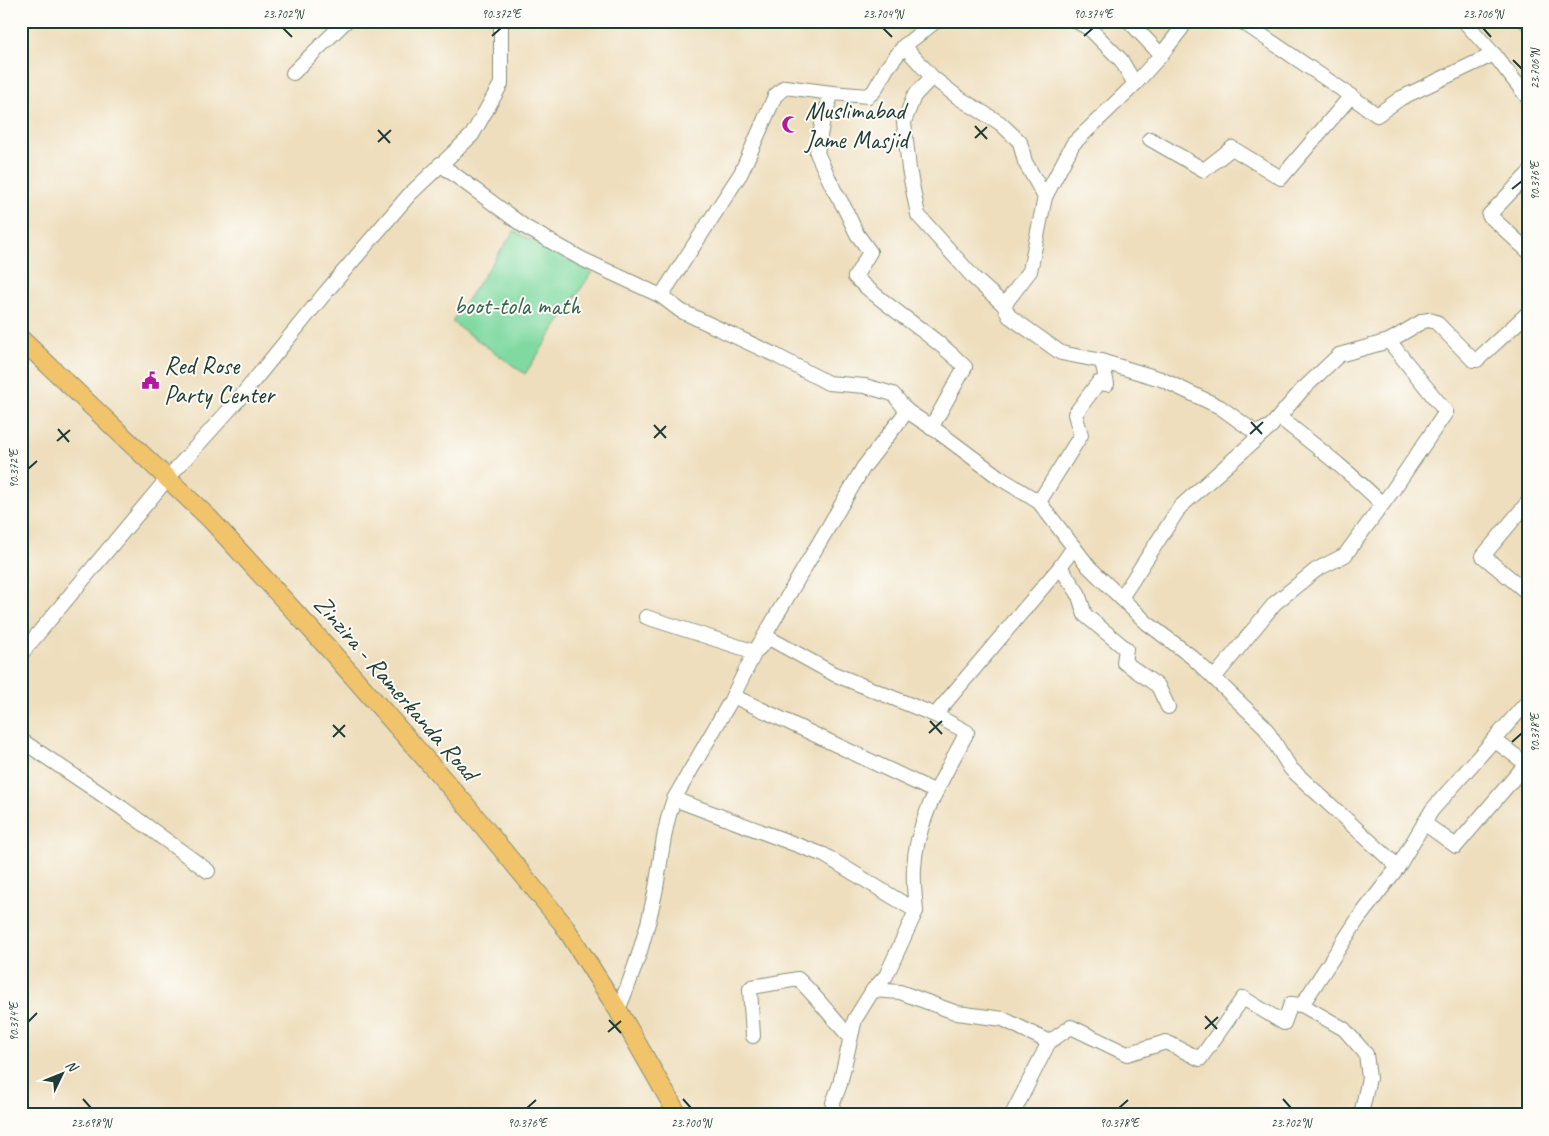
<svg xmlns="http://www.w3.org/2000/svg" width="1549" height="1136" viewBox="0 0 1549 1136" font-family="Caveat,sans-serif">
<style>
.green{fill:#7fd9a0;stroke:#4f8b6a}
.water{fill:#53b2d2;stroke:#397883}
.lines{fill:none;stroke-linecap:round;stroke-linejoin:round}
.minor-casing{stroke:#868e78;stroke-width:16}
.major-casing{stroke:#868e78;stroke-width:20}
.minor{stroke:#fff;stroke-width:14}
.major{stroke:#f1c36a;stroke-width:18}
.ticks{fill:none;stroke:#1f3d34;stroke-width:2}
.labels{text-anchor:middle;dominant-baseline:central;stroke-width:4;stroke-linejoin:round;paint-order:stroke}
.poi-label{font-size:25px;fill:#1f3d34;stroke:#fdfcf7;text-anchor:start}
.park-label{font-size:25px;fill:#37644f;stroke:#fdfcf7}
.street-label{font-size:25px;fill:#1f3d34;stroke:#fdfcf7}
.neatline{fill:none;stroke:#1f3d34;stroke-width:2}
.ticks-label{font-size:12px;text-anchor:middle;fill:#1f3d34}
</style>
<rect width="100%" height="100%" fill="#fdfcf7"/>
<filter id="ink" filterUnits="userSpaceOnUse"><feTurbulence type="fractalNoise" baseFrequency=".02" numOctaves="2"/><feDisplacementMap in="SourceGraphic" scale="10" xChannelSelector="R" yChannelSelector="G"/><feConvolveMatrix kernelMatrix="1 2 1 2 8 2 1 2 1" color-interpolation-filters="sRGB"/></filter>
<filter id="wash" filterUnits="userSpaceOnUse"><feTurbulence type="fractalNoise" baseFrequency=".0096" numOctaves="4" result="noise"/><feDisplacementMap in="SourceGraphic" scale="20" xChannelSelector="R" yChannelSelector="G"/><feGaussianBlur stdDeviation="1.12" result="paint"/><feColorMatrix in="noise" values="0 0 0 0 0 0 0 0 0 0 0 0 0 0 0 0 0 1.4 0 .05"/><feComposite in="paint" operator="in"/></filter>
<g filter="url(#wash)">
<rect width="100%" height="100%" fill="#eedebd"/>
<!-- green -->
<polygon class="green" points="514,231 592,272 525,374 452,322"/>
<!-- water -->
<polygon class="water" points="1508,21 1528,21 1528,41"/>
</g>
<g filter="url(#ink)">
<g class="lines">
<defs>
<g id="minor">
<polyline points="1076,21 1090,29 1121,60 1135,84"/>
<polyline points="1129,21 1161,55 1182,28 1182,21"/>
<polyline points="1241,21 1341,89 1377,115 1401,98 1494,54"/>
<polyline points="1464,21 1496,57 1528,98"/>
<polyline points="904,46 936,21"/>
<polyline points="1161,55 1135,84 1073,144 1045,197 1030,271 1004,305 1009,316 1061,353 1097,360 1161,379 1220,407 1256,433 1271,426"/>
<polyline points="293,73 346,21"/>
<polyline points="932,77 914,96 904,122 909,169 918,215 974,278 1004,305"/>
<polyline points="832,93 868,96 874,91 887,68 904,46 932,77 959,98 1000,123 1020,142 1025,162 1045,197"/>
<polyline points="1150,139 1204,170 1232,148 1281,178 1351,96"/>
<polyline points="440,164 525,227 582,259 661,296 681,311 775,355 828,383 865,386 893,394 907,411"/>
<polyline points="1528,174 1489,215 1528,251"/>
<path d="M661 296 741 173 775 96 785 87 832 93 823 119 817 153 834 190 844 207 857 234 870 252 855 277C889 310 932 333 965 367L931 428"/>
<path d="M1279 417C1314 445 1350 472 1382 504"/>
<polyline points="1039,502 1081,435 1075,414 1098,383 1107,384 1102,361"/>
<polyline points="1528,502 1483,556 1528,593"/>
<polyline points="1060,567 1078,593 1085,615 1126,649 1124,662 1158,686 1168,707"/>
<polyline points="1121,598 1180,507 1271,426 1302,390 1339,355 1389,341"/>
<path d="M646 617 755 652 769 638 834 674 935 715 967 732C945 775 916 819 914 868 913 882 915 897 916 911"/>
<polyline points="21,654 167,479 238,400 326,292 409,195 472,135 501,84 501,21"/>
<polyline points="1214,678 1275,603 1316,570 1345,555 1393,490 1446,412 1389,341 1423,321 1429,320 1436,322 1473,360 1477,360 1528,313"/>
<polyline points="733,696 936,792"/>
<polyline points="935,715 1060,567 1074,547"/>
<polyline points="21,740 122,808 208,871"/>
<polyline points="1494,740 1528,765"/>
<polyline points="674,799 824,855 916,911 886,976 873,990 855,1019 840,1084 833,1103 832,1115"/>
<polyline points="1424,823 1456,846 1526,764"/>
<polyline points="873,990 900,992 957,1013 1003,1019 1049,1042 1071,1027 1127,1054 1166,1042 1200,1059 1243,998 1284,1023 1291,1004 1302,1005"/>
<path d="M618 1010C634 973 647 933 655 893 661 862 663 829 674 799L730 702 755 652 863 468 907 411 940 433 1000 478 1039 502 1089 567 1147 623 1192 657 1264 726 1291 769 1398 867 1432 810 1528 701"/>
<path d="M753 1036 750 989 752 987 798 979C817 997 832 1018 850 1037"/>
<polyline points="1012,1115 1049,1042"/>
<polyline points="1361,1115 1369,1078 1366,1054 1344,1029 1302,1005 1358,919 1398,867"/>
</g>
<polyline id="major" points="21,339 210,519 328,648 465,804 563,924 618,1010 678,1115"/>
</defs>
<!-- minor casing -->
<use href="#minor" class="minor-casing"/>
<!-- major casing -->
<use href="#major" class="major-casing"/>
<!-- minor -->
<use href="#minor" class="minor"/>
<!-- major -->
<use href="#major" class="major"/>
</g>
</g>
<!-- ticks -->
<path class="ticks" d="M283 28 292 37M883 28 892 37M1483 28 1491 37M492 36 501 28M1084 36 1093 28M1513 60 1522 69M975 126 987 139M378 130 390 143M975 138 987 127M378 142 391 130M1512 189 1522 181M1251 422 1262 434M654 425 666 438M58 429 69 442M1250 434 1263 422M654 438 666 426M57 441 70 430M28 469 37 461M930 721 942 734M333 725 345 737M929 733 942 721M333 737 345 725M1512 742 1522 733M1205 1016 1217 1029M609 1020 621 1033M28 1022 37 1013M1205 1029 1218 1017M608 1032 621 1021M83 1099 91 1108M683 1099 691 1108M1283 1099 1291 1108M527 1108 536 1100M1119 1108 1128 1100"/>
<!-- icons -->
<defs>
<symbol id="mosque-bare" viewBox="-9 -9 18 18"><path d="M3.5-4.9A6 6 0 1 0 3.5 4.9A5 5 0 1 1 3.5-4.9Z" fill="#b5179e" stroke="#fdfcf7" stroke-width="2.5" paint-order="stroke"/></symbol>
<symbol id="civic-bare" viewBox="-9 -9 18 18"><path d="M-.6-6.5H3V-4.5H.6V-3L4-1V1h2V6H-6V1h2V-1L-.6-3ZM-1.2 2.5V6h2.4V2.5Z" fill="#b5179e" stroke="#fdfcf7" stroke-width="2.5" paint-order="stroke"/></symbol>
</defs>
<g fill-rule="evenodd">
<use href="#mosque-bare" x="778" y="112" width="25" height="25"/>
<use href="#civic-bare" x="138" y="368" width="25" height="25"/>
</g>
<g class="labels">
<!-- poi labels -->
<g class="poi-label">
<text x="805" y="111">Muslimabad<tspan x="805" dy="29">Jame Masjid</tspan></text>
<text x="164" y="366">Red Rose<tspan x="164" dy="29">Party Center</tspan></text>
</g>
<!-- park labels -->
<g class="park-label">
<text x="517" y="306">boot-tola math</text>
</g>
<!-- street labels -->
<g class="street-label">
<text transform="translate(396 688) rotate(49)">Zinzira - Ramerkanda Road</text>
</g>
</g>
<!-- margin -->
<rect width="1549" height="1136" fill="none" stroke="#fdfcf7" stroke-width="55"/>
<!-- north arrow -->
<g transform="translate(62 1074) rotate(47)" stroke="#fdfcf7" stroke-width="4" paint-order="stroke">
<path d="M0-4L9 19L0 12L-9 19Z" fill="#1f3d34"/>
<text y="-8" font-size="14" font-weight="bold" text-anchor="middle" fill="#1f3d34">N</text>
</g>
<rect x="28" y="28" width="1494" height="1080" class="neatline"/>
<g class="ticks-label">
<text x="283" y="18">23.702°N</text>
<text x="501" y="18">90.372°E</text>
<text x="883" y="18">23.704°N</text>
<text x="1093" y="18">90.374°E</text>
<text x="1483" y="18">23.706°N</text>
<text transform="translate(1535 69) rotate(-90)" y="4">23.706°N</text>
<text transform="translate(1535 181) rotate(-90)" y="4">90.376°E</text>
<text transform="translate(14 469) rotate(-90)" y="4">90.372°E</text>
<text transform="translate(1535 733) rotate(-90)" y="4">90.378°E</text>
<text transform="translate(14 1022) rotate(-90)" y="4">90.374°E</text>
<text x="91" y="1127">23.698°N</text>
<text x="527" y="1127">90.376°E</text>
<text x="691" y="1127">23.700°N</text>
<text x="1119" y="1127">90.378°E</text>
<text x="1291" y="1127">23.702°N</text>
</g>
</svg>
